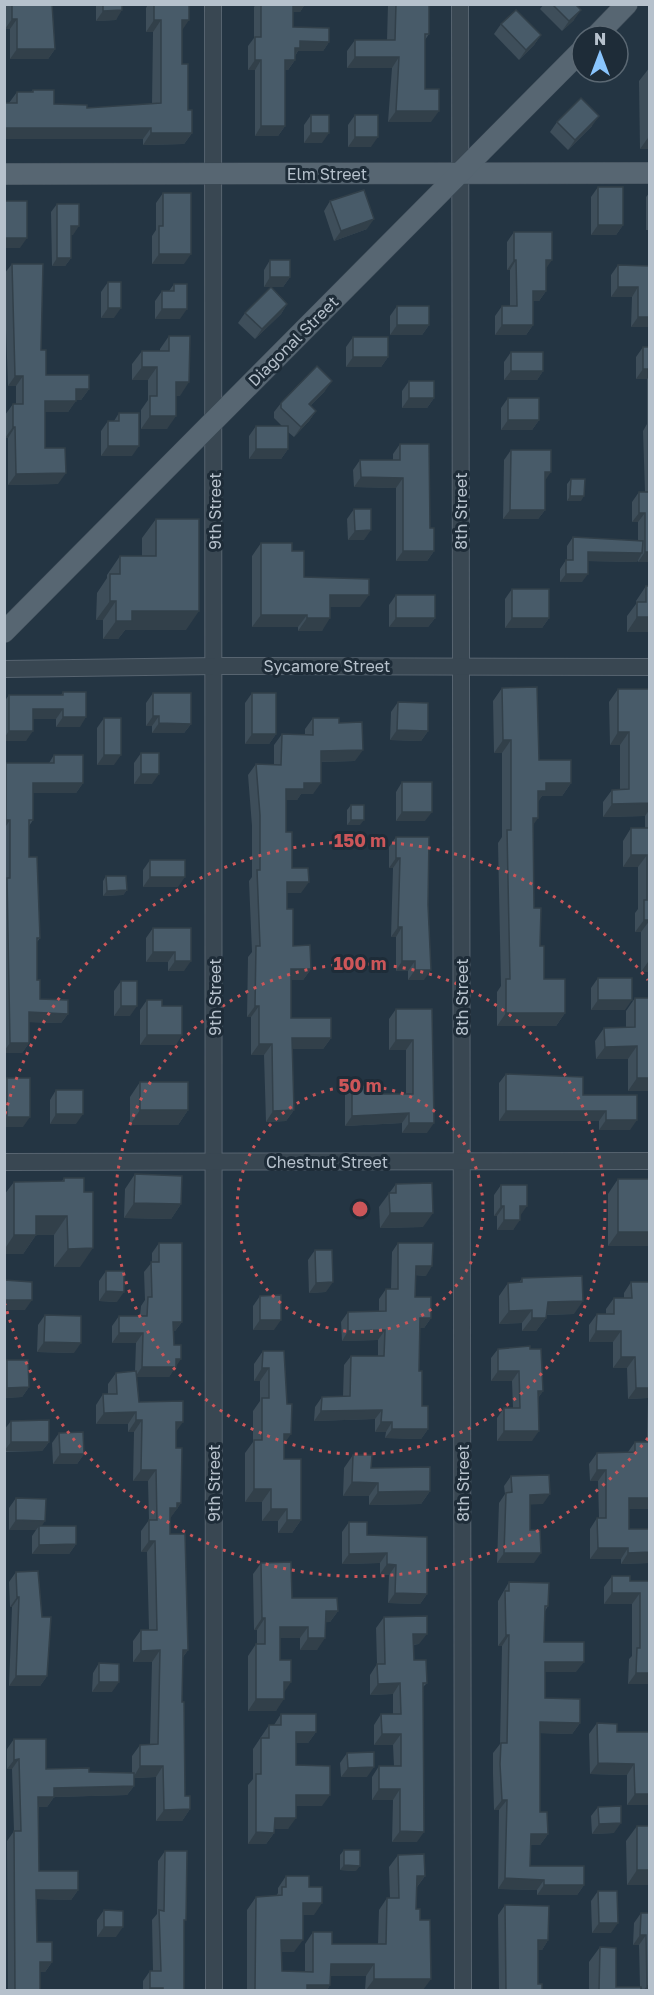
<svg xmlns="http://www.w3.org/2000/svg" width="654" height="1995" viewBox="0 0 654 1995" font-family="'Golos Text',sans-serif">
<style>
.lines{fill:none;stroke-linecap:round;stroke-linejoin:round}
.minor-casing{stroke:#576470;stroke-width:18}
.major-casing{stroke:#43505c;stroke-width:22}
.minor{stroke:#394752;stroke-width:16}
.major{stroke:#576672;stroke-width:21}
.wall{fill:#3e4e5a}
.shaded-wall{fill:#32404a}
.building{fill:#485b69;stroke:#32404a;stroke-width:1.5}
.ring{fill:none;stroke:#cc5659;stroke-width:3;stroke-dasharray:3 6}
.labels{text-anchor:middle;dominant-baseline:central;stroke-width:6;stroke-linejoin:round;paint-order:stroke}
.street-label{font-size:16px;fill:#b6c1cc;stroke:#1e2c38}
.centre{fill:#cc5659;stroke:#1e2c38;stroke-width:3}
.ring-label{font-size:18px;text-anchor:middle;font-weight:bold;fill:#cc5659;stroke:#1e2c38;stroke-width:6;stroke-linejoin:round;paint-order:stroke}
</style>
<rect width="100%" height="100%" fill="#243543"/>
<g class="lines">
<defs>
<g id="minor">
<polyline points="213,4 214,1990"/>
<polyline points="460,4 463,1990"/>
<polyline points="4,669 215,666 650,667"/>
<polyline points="4,1162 650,1161"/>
</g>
<g id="major">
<polyline points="596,36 627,4"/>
<polyline points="4,174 650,173"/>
<polyline points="4,632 582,50"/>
</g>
</defs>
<!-- minor casing -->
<use href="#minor" class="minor-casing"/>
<!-- major casing -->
<use href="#major" class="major-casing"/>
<!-- minor -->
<use href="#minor" class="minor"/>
<!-- major -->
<use href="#major" class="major"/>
</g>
<!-- wall -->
<g class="wall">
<polygon points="5,4 52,4 55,49 48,59 10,59 10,29 5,29"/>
<polygon points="96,4 122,4 116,20 96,21"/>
<polygon points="148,4 189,4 182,29 182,64 188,110 192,133 184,144 143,145 143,139 9,103 17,92 31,92 33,90 54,104 87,108 152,104 153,32 146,32 146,8"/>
<polygon points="256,4 305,4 300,12 293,12 293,27 329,42 323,51 298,51 295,56 295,60 288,70 285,70 285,126 278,136 255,136 255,70 248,70 248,46 254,38 254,7"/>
<polygon points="388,4 429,4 429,34 425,40 425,89 431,122 388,122 392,68 347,68 347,51 355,40 387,40"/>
<polygon points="544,4 575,4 574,20 562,31 540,9"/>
<polygon points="501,24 541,35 534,45 519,60 494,34"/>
<polygon points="650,67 650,149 640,149 639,81"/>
<polygon points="311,115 322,143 304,143 304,125"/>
<polygon points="355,115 371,147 348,147 348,125"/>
<polygon points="557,122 592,126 568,150 550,132"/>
<polygon points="598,187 623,225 616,235 591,235 591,197"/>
<polygon points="650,192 650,230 646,230 646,197"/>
<polygon points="163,193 184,264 152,264 152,236 156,230 156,203"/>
<polygon points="330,201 367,229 334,241 324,211"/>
<polygon points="57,204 73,235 71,235 71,258 65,266 52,266 51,212"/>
<polygon points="514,232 546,268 546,291 539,301 533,301 533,325 526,335 495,335 495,316 502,306 510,306 510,270 507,270 507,242"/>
<polygon points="270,260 290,277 283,287 264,287 264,270"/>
<polygon points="12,264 41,350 46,375 89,389 81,400 76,400 68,412 45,412 45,448 58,484 8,485 8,438 5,438 5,415 13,404 16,404 16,386 8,386 4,274"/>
<polygon points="618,265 650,266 650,327 631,327 632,297 611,297 611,275"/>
<polygon points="108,282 114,318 101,318 101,292"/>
<polygon points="174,284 180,319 155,319 155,301 162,291 169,291"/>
<polygon points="287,304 281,314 255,339 238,323 245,313"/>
<polygon points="397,306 429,325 422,335 390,335 390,316"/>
<polygon points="169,336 180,396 176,396 167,429 141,429 141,410 148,400 148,380 132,380 132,364 142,351 160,351 160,349"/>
<polygon points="353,337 388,357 381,367 346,367 346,347"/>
<polygon points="643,347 650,347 650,562 638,562 638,559 637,562 588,561 582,582 560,582 560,569 566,560 567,560 567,546 573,537 638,541 638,522 632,522 632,502 639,492 645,492 643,431 647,424 647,379 636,379 636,357"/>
<polygon points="511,352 543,371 537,380 504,380 504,362"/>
<polygon points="409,381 434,398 427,408 402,408 402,391"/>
<polygon points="325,391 310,406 316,411 309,421 294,437 288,432 288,449 281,459 249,459 249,436 256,426 282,426 274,418 274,412 281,403"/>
<polygon points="508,398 539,420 532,430 501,430 501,408"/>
<polygon points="119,413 132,456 101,456 101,431 108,421 114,421"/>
<polygon points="400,444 430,528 434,551 427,561 396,561 396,488 354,487 353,470 360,460 393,460 393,454"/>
<polygon points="511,450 545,480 545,510 538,519 503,519 504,460"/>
<polygon points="571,479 581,501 567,501 567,484"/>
<polygon points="354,509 364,540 348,540 347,519"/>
<polygon points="156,519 186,630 125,630 118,639 103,639 103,620 96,620 97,593 107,578 107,575 120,556 142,556 142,538"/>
<polygon points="261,543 292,551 304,577 360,607 330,607 322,631 298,631 298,627 252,627 252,556"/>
<polygon points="646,586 650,586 650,632 627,632 627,616 636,604 636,601"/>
<polygon points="512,589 549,618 542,628 505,628 505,599"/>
<polygon points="396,595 435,618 428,627 389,627 389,605"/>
<polygon points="502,688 539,760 571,783 562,796 542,796 538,801 533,825 534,908 540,946 544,979 565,1013 556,1026 497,1026 497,992 501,986 498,843 502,837 502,753 494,753 493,701"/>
<polygon points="618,689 650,689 650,972 641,972 641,932 635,932 635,913 638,909 638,867 623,867 623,841 631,828 645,828 645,816 603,817 603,802 612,790 620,790 620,745 610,745 609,702"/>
<polygon points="63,692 80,727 56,727 56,719 33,719 26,741 4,741 4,702 9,695 61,695"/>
<polygon points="153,693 191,724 184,733 152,733 152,726 146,726 146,703"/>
<polygon points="252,693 276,734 269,744 245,744 245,703"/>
<polygon points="398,702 428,731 421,741 390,740 391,712"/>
<polygon points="104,718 114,765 97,765 97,728"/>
<polygon points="313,718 339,723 355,761 321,762 313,794 301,794 297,800 286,800 286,832 292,868 301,893 287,893 287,909 293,946 311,969 303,980 291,980 291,1018 331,1038 323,1049 292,1049 294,1110 286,1121 266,1122 264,1055 251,1055 251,1017 247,1017 248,957 252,952 249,881 252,877 252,826 248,775 256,764 274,765 274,745 282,734 305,735 305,729"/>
<polygon points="141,753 152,784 134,784 134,763"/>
<polygon points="54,755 83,783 76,793 33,793 33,820 29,826 29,857 40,938 37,942 37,980 40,999 68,1014 61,1023 29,1022 29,1043 22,1053 4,1053 4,764 6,763 49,763"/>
<polygon points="402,782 425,821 396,821 396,792"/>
<polygon points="351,805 360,825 347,825 347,810"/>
<polygon points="396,837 424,980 408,980 408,971 396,971 396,937 391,937 393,868 389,868 389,847"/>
<polygon points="150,860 178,887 143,887 143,870"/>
<polygon points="106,876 127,890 123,895 103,896 103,881"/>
<polygon points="153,928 191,928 184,971 168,971 168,962 146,962 146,938"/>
<polygon points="598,978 625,1010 591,1010 591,988"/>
<polygon points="121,981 130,1016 114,1016 114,991"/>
<polygon points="635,998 650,1091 628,1091 628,1059 596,1059 595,1041 604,1028 626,1027 626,1011"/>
<polygon points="147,1000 162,1006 176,1045 140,1045 140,1010"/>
<polygon points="396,1009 432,1009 427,1133 402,1133 402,1123 345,1126 345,1095 352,1085 372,1094 406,1094 406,1050 389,1050 389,1019"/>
<polygon points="506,1074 583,1095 637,1095 630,1130 599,1130 599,1121 499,1121 499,1083"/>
<polygon points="7,1078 23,1127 4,1127 4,1081"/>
<polygon points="140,1082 188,1110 178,1125 130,1125 130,1097"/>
<polygon points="56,1090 76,1124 50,1124 50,1100"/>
<polygon points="135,1174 181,1204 171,1219 124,1218 125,1189"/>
<polygon points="64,1178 80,1267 54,1267 54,1235 36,1235 23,1254 4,1254 4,1195 14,1182 62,1181"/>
<polygon points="618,1179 650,1179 650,1246 608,1246 608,1194"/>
<polygon points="396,1184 423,1227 380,1228 379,1207"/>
<polygon points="501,1185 520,1216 513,1230 497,1230 497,1216 494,1216 494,1195"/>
<polygon points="159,1243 182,1322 175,1331 174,1331 174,1345 176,1366 169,1377 136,1377 139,1402 176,1432 176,1448 181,1503 170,1518 170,1534 188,1650 183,1657 182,1702 185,1796 190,1809 182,1821 156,1821 156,1777 134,1778 134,1786 127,1795 54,1797 47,1807 39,1807 39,1871 78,1890 71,1900 37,1899 37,1942 52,1962 45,1972 40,1972 40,1990 8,1990 7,1841 14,1831 12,1769 7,1769 7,1749 14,1739 46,1769 89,1772 132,1773 132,1756 140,1745 150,1744 152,1662 133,1662 133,1641 141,1630 149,1630 147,1552 141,1552 141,1531 149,1520 148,1481 133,1481 134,1432 128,1432 128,1424 96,1424 96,1405 103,1394 108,1394 108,1384 116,1373 135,1371 136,1343 112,1343 112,1326 119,1316 140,1316 141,1306 145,1300 144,1272 152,1262 152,1253"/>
<polygon points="398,1243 426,1276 416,1275 415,1297 431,1318 424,1328 420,1328 419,1371 422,1406 428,1429 421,1439 385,1438 386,1432 375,1432 375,1419 314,1421 315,1407 322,1397 343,1396 344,1365 351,1356 378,1356 378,1340 342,1341 341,1322 348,1312 379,1311 379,1299 386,1289 391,1289 392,1252"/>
<polygon points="315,1250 326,1292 309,1293 308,1260"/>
<polygon points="106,1271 117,1302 99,1301 99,1281"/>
<polygon points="522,1278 574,1314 546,1315 546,1318 536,1331 522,1331 522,1323 499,1324 499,1296 508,1283 519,1283"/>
<polygon points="631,1282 650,1282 650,1509 629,1509 629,1529 650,1529 650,1684 628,1684 629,1659 632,1656 632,1604 604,1604 604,1587 612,1576 630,1581 649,1581 649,1563 621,1564 621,1559 590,1559 590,1529 597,1518 599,1518 598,1481 590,1481 589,1464 597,1453 628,1452 635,1442 647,1442 648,1398 628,1399 627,1368 613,1368 613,1342 589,1342 589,1325 597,1314 606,1314 606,1309 614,1298 624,1298 624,1293"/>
<polygon points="260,1296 274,1330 253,1330 253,1306"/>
<polygon points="45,1315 74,1353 37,1352 38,1325"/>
<polygon points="498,1349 530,1349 543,1391 538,1398 532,1441 497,1441 497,1418 504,1408 513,1408 512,1381 491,1381 491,1358"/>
<polygon points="263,1351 284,1351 284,1459 301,1520 292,1533 278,1533 278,1521 262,1521 262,1502 245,1502 245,1453 253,1442 253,1411 260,1401 260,1381 254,1381 254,1364"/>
<polygon points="7,1360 29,1387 22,1397 4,1398 4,1363"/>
<polygon points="11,1421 49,1442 42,1451 4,1452 4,1430"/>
<polygon points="59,1433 84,1454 77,1464 53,1464 52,1443"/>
<polygon points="353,1455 371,1468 430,1491 421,1504 369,1505 369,1496 343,1496 344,1468"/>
<polygon points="511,1476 543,1504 530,1504 530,1530 534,1563 497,1563 499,1503 505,1494 504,1486"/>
<polygon points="16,1498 41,1526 76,1544 69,1554 32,1554 32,1536 36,1530 9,1530 9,1508"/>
<polygon points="349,1522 367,1535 427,1537 427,1594 420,1604 388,1603 389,1575 380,1574 380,1563 342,1564 342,1532"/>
<polygon points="261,1563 292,1598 338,1611 330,1622 326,1622 317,1650 300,1650 300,1638 280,1638 280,1660 284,1692 276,1711 248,1711 248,1656 256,1644 257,1644 257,1630 254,1630 253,1574"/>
<polygon points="16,1572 47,1676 40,1686 9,1686 12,1607 10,1607 9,1582"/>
<polygon points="509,1582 548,1606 545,1611 544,1642 576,1672 545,1672 545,1698 580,1723 572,1734 540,1733 540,1812 548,1834 540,1845 530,1845 530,1866 584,1885 577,1895 537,1895 537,1890 498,1889 499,1810 494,1810 493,1774 493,1753 500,1744 502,1646 498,1646 498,1601"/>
<polygon points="384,1617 419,1644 413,1645 414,1660 427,1683 423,1687 417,1842 392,1842 393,1800 372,1800 372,1777 379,1766 394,1766 393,1745 374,1745 374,1725 381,1714 393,1714 393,1694 370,1695 370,1675 377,1664 376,1628"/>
<polygon points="99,1663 112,1692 92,1692 93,1673"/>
<polygon points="650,1713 650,1805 627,1805 627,1775 590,1774 589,1734 597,1723 617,1732 649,1732"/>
<polygon points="281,1714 316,1732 308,1743 296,1743 296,1765 322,1806 296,1806 288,1829 274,1829 274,1833 266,1844 248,1844 248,1785 253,1779 253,1749 269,1725 274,1725"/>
<polygon points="347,1753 367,1777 341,1777 340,1763"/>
<polygon points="598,1807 614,1833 592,1834 591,1816"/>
<polygon points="637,1826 650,1826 650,1885 627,1885 626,1841"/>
<polygon points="344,1850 356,1871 340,1870 340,1855"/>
<polygon points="165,1851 184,1924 184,1990 143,1990 143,1981 150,1971 153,1971 152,1920 157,1914 158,1861"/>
<polygon points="398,1855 425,1876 417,1887 416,1909 420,1920 423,1990 365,1990 366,1976 330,1976 330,1985 327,1990 247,1990 247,1910 256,1897 276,1896 278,1893 278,1888 286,1876 309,1887 314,1915 303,1915 294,1952 282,1952 282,1971 305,1971 305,1944 313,1932 332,1944 378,1944 379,1910 387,1898 390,1898 389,1867"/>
<polygon points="598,1891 611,1933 592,1933 591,1901"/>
<polygon points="505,1905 548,1940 542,1950 538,1950 538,1984 542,1990 499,1990 498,1915"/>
<polygon points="104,1910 116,1937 97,1937 97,1920"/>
<polygon points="650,1911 650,1990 589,1990 589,1962 600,1947 616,1987 640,1987 639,1945 633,1945 634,1923 641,1913 648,1913"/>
</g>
<!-- shaded-wall -->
<g class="shaded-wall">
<polygon points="292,4 305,4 300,12 287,12"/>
<polygon points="122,10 116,20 96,21 103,11"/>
<polygon points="581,10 574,20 562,31 569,21"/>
<polygon points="12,19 17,19 10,29 5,29"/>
<polygon points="154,20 161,20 153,32 146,32"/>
<polygon points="182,20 189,20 181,32"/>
<polygon points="541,35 534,45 519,60 526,50"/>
<polygon points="300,41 329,42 323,51 298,51 293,58 288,58"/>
<polygon points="17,49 55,49 48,59 10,59"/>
<polygon points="355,57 399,57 392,68 347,68"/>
<polygon points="255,60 261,60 255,70 248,70"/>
<polygon points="285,60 295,60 288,70 278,70"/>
<polygon points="396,111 439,111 431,122 388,122"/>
<polygon points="599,116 592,126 568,150 575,140"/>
<polygon points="261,126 285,126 278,136 255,136"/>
<polygon points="4,128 151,128 143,139 4,139"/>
<polygon points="151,133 192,133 184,144 143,145"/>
<polygon points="311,133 329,133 322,143 304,143"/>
<polygon points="650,135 650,149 640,149"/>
<polygon points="355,137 378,137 371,147 348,147"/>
<polygon points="374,219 367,229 334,241 341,231"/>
<polygon points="598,225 623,225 616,235 591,235"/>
<polygon points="71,226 79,226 73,235 65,235"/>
<polygon points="4,238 27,238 20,248 4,248"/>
<polygon points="159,254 191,254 184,264 152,264"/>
<polygon points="57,258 71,258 65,266 52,266"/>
<polygon points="514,260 516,260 510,270 507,270"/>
<polygon points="546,260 552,260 545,270"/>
<polygon points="270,277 290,277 283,287 264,287"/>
<polygon points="618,287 638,287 632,297 611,297"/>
<polygon points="533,291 546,291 539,301 526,301"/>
<polygon points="287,304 281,314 255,339 262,329"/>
<polygon points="108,308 121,308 114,318 101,318"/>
<polygon points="162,309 187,309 180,319 155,319"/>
<polygon points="638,317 650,317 650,327 631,327"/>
<polygon points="397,325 429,325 422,335 390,335"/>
<polygon points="502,325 533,325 526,335 495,335"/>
<polygon points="353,357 388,357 381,367 346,367"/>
<polygon points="142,367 157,367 148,380 132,380"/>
<polygon points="643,369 650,369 650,376 647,379 636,379"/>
<polygon points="511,371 543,371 537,380 504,380"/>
<polygon points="15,376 23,376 16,386 8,386"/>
<polygon points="332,381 325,391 302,414 309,404"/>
<polygon points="176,382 189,382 180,396 167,396"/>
<polygon points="76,389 89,389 81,400 68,400"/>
<polygon points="409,398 434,398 427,408 402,408"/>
<polygon points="45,401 76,401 68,412 37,412"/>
<polygon points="316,411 309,421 294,437 301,427"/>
<polygon points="150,416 176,416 167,429 141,429"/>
<polygon points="508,420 539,420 532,430 501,430"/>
<polygon points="13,427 15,427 8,438 5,438"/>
<polygon points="108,446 139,446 132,456 101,456"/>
<polygon points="256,449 288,449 281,459 249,459"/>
<polygon points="545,472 551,472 544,482"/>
<polygon points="66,473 58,484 8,485 16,474"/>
<polygon points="361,477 403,478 396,488 354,487"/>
<polygon points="570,496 584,496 581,501 567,501"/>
<polygon points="510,510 545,510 538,519 503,519"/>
<polygon points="639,513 645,513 638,522 632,522"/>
<polygon points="371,530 364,540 348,540 355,531"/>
<polygon points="403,551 434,551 427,561 396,561"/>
<polygon points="588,552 642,553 637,562 582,561"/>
<polygon points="645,552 650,552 650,562 638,562"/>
<polygon points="566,574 588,574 582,582 560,582"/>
<polygon points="330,595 369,595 360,607 322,607"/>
<polygon points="110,601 116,601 103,620 96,620"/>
<polygon points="132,611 199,611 186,630 125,630 118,639 103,639 116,621"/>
<polygon points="261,615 307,615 298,627 252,627"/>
<polygon points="637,617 650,617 650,632 627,632"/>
<polygon points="307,618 330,618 322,631 298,631"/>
<polygon points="396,618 435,618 428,627 389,627"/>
<polygon points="512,618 549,618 542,628 505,628"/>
<polygon points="33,709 63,709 56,719 26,719"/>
<polygon points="153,716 159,716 152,726 146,726"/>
<polygon points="63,717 86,717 80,727 56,727"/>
<polygon points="159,723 191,724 184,733 152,733"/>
<polygon points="397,730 428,731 421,741 390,740"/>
<polygon points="9,731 33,731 26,741 4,741 4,738"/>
<polygon points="618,732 629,732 620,745 610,745"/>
<polygon points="252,734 276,734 269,744 245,744"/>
<polygon points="503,740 511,740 502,753 494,753"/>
<polygon points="363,750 355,761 313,762 321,751"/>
<polygon points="104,755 121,755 114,765 97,765"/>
<polygon points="141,774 159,774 152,784 134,784"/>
<polygon points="33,783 83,783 76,793 26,793"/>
<polygon points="304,783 321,783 313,794 301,794 297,800 279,800 286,789"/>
<polygon points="546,783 571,783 562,796 542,796 537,804 538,791"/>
<polygon points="650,803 650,809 645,816 603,817 612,804"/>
<polygon points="402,812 432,812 425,821 396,821"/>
<polygon points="533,818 538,818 529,831"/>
<polygon points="6,820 10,820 4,829 4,822"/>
<polygon points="351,820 364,820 360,825 347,825"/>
<polygon points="631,855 647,855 638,867 623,867"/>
<polygon points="396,858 400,858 393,868 389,868"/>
<polygon points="150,877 185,877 178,887 143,887"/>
<polygon points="287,882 309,882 301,893 279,893"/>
<polygon points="127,890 123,895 103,896 107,891"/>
<polygon points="644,920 650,920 641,932 635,932"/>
<polygon points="398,927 402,927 396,937 391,937"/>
<polygon points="153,952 175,952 168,962 146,962"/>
<polygon points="650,959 650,972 641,972"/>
<polygon points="175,961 191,961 184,971 168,971"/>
<polygon points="402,961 415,961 408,971 396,971"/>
<polygon points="291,969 311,969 303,980 283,980"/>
<polygon points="415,970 431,970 424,980 408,980"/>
<polygon points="598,1000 632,1000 625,1010 591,1010"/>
<polygon points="121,1006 137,1006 130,1016 114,1016"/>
<polygon points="255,1006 259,1006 251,1017 247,1017"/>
<polygon points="29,1012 68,1014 61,1023 22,1022"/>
<polygon points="506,1013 565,1013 556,1026 497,1026"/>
<polygon points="147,1035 182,1035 176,1045 140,1045"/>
<polygon points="292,1038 331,1038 323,1049 284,1049"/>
<polygon points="396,1040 413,1040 406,1050 389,1050"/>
<polygon points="10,1043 29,1043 22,1053 4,1053 4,1051"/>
<polygon points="259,1044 272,1044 264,1055 251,1055"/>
<polygon points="637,1046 628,1059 596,1059 605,1047"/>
<polygon points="637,1078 650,1078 650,1091 628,1091"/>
<polygon points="140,1110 188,1110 178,1125 130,1125"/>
<polygon points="294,1110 286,1121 266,1122 273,1111"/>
<polygon points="506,1111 606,1111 599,1121 499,1121"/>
<polygon points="409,1113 402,1123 345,1126 352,1116"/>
<polygon points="56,1114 83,1114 76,1124 50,1124"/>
<polygon points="7,1117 30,1117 23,1127 4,1127 4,1120"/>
<polygon points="606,1120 637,1120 630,1130 599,1130"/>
<polygon points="409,1123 434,1123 427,1133 402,1133"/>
<polygon points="134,1203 181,1204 171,1219 124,1218"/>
<polygon points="501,1206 504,1206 497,1216 494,1216"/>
<polygon points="520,1206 527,1206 520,1216"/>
<polygon points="390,1213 433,1213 423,1227 380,1228"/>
<polygon points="36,1216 67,1216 54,1235 23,1235"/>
<polygon points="504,1220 520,1220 513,1230 497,1230"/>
<polygon points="618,1232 650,1232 650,1246 608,1246"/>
<polygon points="14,1235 36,1235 23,1254 4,1254 4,1250"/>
<polygon points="93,1248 80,1267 54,1267 68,1249"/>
<polygon points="416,1266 432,1266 426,1276 410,1275"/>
<polygon points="333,1282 326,1292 309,1293 316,1283"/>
<polygon points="106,1291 124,1292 117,1302 99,1301"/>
<polygon points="4,1300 32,1300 25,1310 4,1310"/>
<polygon points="583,1301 574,1314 539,1315 548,1302"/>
<polygon points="532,1310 522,1323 499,1324 509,1311"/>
<polygon points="420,1318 431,1318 424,1328 414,1328"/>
<polygon points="532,1318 546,1318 536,1331 522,1331"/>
<polygon points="260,1320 281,1320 274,1330 253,1330"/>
<polygon points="173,1322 182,1322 175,1331 167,1332"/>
<polygon points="385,1330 378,1340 342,1341 348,1331"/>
<polygon points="596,1331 621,1331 613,1342 589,1342"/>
<polygon points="119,1333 143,1333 136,1343 112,1343"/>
<polygon points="44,1342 81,1343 74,1353 37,1352"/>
<polygon points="621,1357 635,1357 627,1368 613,1368"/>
<polygon points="176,1359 181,1359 169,1377 135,1377 142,1367"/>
<polygon points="262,1368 269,1368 260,1381 254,1381"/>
<polygon points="498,1371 519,1371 512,1381 491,1381"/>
<polygon points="29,1387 22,1397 4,1398 4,1392 7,1388"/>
<polygon points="636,1388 650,1388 650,1396 648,1398 628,1399"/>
<polygon points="538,1391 543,1391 536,1401"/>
<polygon points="382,1410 375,1419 314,1421 321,1411"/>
<polygon points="136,1412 128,1424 96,1424 104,1413"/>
<polygon points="136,1420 142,1420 134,1432 128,1432"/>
<polygon points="176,1422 183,1422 175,1433"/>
<polygon points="381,1422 392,1422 386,1432 375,1432"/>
<polygon points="392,1429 428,1429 421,1439 385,1438"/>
<polygon points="504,1431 539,1431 532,1441 497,1441"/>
<polygon points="284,1434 291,1434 282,1447"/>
<polygon points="11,1442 49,1442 42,1451 4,1451"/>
<polygon points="60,1454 84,1454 77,1464 53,1464"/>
<polygon points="141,1470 156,1470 148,1481 133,1481"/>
<polygon points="597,1470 606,1470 598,1481 590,1481"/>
<polygon points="352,1482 378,1483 369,1496 343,1496"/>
<polygon points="254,1489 271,1489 262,1502 245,1502"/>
<polygon points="430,1491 421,1504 369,1505 378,1492"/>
<polygon points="550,1494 543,1504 523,1505 530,1495"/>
<polygon points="629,1498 650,1498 650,1509 621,1509"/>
<polygon points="177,1503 181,1503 169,1520 170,1508"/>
<polygon points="271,1509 287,1509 278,1521 262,1521"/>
<polygon points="16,1520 45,1521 39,1530 39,1526 36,1530 9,1530"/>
<polygon points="287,1520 301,1520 292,1533 278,1533"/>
<polygon points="149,1541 155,1541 147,1552 141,1552"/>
<polygon points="76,1544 69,1554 32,1554 39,1545"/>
<polygon points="598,1548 628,1548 621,1559 590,1559"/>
<polygon points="650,1552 650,1562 649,1563 621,1564 628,1553"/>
<polygon points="387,1553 380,1563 342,1564 349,1554"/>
<polygon points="504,1553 541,1553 534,1563 497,1563"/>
<polygon points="387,1564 396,1565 389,1575 380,1574"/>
<polygon points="395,1593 427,1594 420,1604 388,1603"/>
<polygon points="612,1593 640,1593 632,1604 604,1604"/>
<polygon points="17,1597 19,1597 12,1607 10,1607"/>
<polygon points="326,1611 338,1611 330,1622 318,1623"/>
<polygon points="262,1618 265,1618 257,1630 254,1630"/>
<polygon points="280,1627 308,1627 300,1638 272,1638"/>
<polygon points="413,1634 427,1634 419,1644 405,1645"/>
<polygon points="506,1635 509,1635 502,1646 498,1646"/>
<polygon points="308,1638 325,1638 317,1650 300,1650"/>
<polygon points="160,1650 152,1662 133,1662 141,1651"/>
<polygon points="183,1650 188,1650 180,1661"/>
<polygon points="545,1662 584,1662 576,1672 538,1672"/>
<polygon points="636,1673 650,1673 650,1684 628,1684"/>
<polygon points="16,1676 47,1676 40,1686 9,1686"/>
<polygon points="99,1682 119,1682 112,1692 92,1692"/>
<polygon points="284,1682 291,1682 283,1694"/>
<polygon points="400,1683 393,1694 370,1695 378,1684"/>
<polygon points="256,1699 284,1699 276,1711 248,1711"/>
<polygon points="540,1722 580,1723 572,1734 533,1733"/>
<polygon points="296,1732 316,1732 308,1743 288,1743"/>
<polygon points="382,1734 401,1734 393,1745 374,1745"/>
<polygon points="19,1759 12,1769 7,1769 14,1760"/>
<polygon points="598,1763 634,1764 627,1775 590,1774"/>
<polygon points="140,1766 163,1766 156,1777 133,1778"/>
<polygon points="374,1767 367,1777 341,1777 348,1768"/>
<polygon points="134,1786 127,1795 54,1797 47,1807 32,1807 38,1797 54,1788"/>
<polygon points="379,1789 400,1789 393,1800 372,1800"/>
<polygon points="635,1794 650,1794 650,1805 627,1805"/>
<polygon points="296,1795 330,1795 322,1806 288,1806"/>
<polygon points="502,1800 507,1800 499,1810 494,1810"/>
<polygon points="190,1809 182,1821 156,1821 164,1810"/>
<polygon points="275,1818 296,1818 288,1829 267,1829"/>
<polygon points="621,1823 614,1833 592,1834 599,1824"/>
<polygon points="400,1831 424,1832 417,1842 392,1842"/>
<polygon points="256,1832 274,1833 266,1844 248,1844"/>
<polygon points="531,1834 548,1834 540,1845 523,1845"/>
<polygon points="344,1865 360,1866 356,1871 340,1870"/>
<polygon points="637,1870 650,1870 650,1885 627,1885"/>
<polygon points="417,1876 425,1876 416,1888"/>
<polygon points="505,1878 544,1880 537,1890 498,1889"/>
<polygon points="544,1885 584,1885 577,1895 537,1895"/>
<polygon points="36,1890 78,1890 71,1900 30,1899"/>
<polygon points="303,1903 322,1903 314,1915 295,1915"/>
<polygon points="599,1923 618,1923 611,1933 592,1933"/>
<polygon points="104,1927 123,1927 116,1937 97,1937"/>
<polygon points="640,1935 646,1935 639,1945 633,1945"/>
<polygon points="281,1940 303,1940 294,1952 273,1952"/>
<polygon points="538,1940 548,1940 542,1950 531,1950"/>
<polygon points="40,1962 52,1962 45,1972 33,1972"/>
<polygon points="331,1964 374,1964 366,1976 322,1976"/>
<polygon points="374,1979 431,1979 423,1990 366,1990"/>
<polygon points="307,1985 330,1985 327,1990 303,1990"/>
<polygon points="647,1986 650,1986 650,1990 644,1990"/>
<polygon points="150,1988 163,1988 161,1990 148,1990"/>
</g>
<!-- building -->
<g class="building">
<polygon points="12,4 52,4 55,49 17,49 17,19 12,19"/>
<polygon points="103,4 122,4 122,10 103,11"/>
<polygon points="154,4 189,4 189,20 182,20 182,64 188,64 188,110 192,110 192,133 151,133 151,128 4,128 4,103 17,103 17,92 33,92 33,90 54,90 54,104 87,105 87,108 161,103 161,20 154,20"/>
<polygon points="261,4 293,4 293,27 329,28 329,42 300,41 300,48 295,48 295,60 285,60 285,126 261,126 261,60 255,60 255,37 261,37"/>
<polygon points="396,4 429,4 429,34 425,34 425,89 439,89 439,111 396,111 399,57 355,57 355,40 395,40"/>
<polygon points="552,4 575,4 581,10 569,21"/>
<polygon points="516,10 541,35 526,50 501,24"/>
<polygon points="581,98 599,116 575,140 557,122"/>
<rect x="311" y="115" width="18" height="18"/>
<rect x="355" y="115" width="23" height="22"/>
<rect x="598" y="187" width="25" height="38"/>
<polygon points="364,190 374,219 341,231 330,201"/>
<polygon points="163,193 191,193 191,254 159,254 159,226 163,226"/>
<rect x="4" y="201" width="23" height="37"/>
<polygon points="57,204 79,204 79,226 71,226 71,258 57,258"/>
<polygon points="514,232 552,232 552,260 546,260 546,291 533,291 533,325 502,325 502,306 517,306 516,260 514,260"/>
<rect x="270" y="260" width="20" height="17"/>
<polygon points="12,264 43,264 41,350 46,350 46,375 89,375 89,389 76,389 76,401 45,401 45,448 65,448 66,473 16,474 15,427 13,427 13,404 23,404 23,376 15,376"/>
<polygon points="618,265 650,266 650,317 638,317 638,287 618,287"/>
<rect x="108" y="282" width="13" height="26"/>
<polygon points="174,284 187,284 187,309 162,309 162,291 174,291"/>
<polygon points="271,287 287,304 262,329 245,313"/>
<rect x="397" y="306" width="32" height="19"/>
<polygon points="169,336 190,336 189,382 176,382 176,416 150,416 150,396 157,396 157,367 142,367 142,351 169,351"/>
<rect x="353" y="337" width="35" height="20"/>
<rect x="643" y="347" width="7" height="22"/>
<rect x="511" y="352" width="32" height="19"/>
<polygon points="317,366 332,381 309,404 316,411 301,427 281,408 281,403"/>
<rect x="409" y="381" width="25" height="17"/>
<rect x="508" y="398" width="31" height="22"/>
<polygon points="119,413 139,413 139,446 108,446 108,421 119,421"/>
<rect x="256" y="426" width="32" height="23"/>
<polygon points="400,444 429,444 430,528 434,528 434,551 403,551 403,478 361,477 360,460 400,460"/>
<polygon points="511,450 551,450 551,472 545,472 545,510 510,510"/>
<polygon points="571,479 585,479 584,496 570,496"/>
<polygon points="639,492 650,492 650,552 645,552 645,513 639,513"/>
<polygon points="354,509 371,509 371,530 355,531"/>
<polygon points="156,519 199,519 199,611 132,611 132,621 116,621 116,601 110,601 110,574 120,574 120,556 156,556"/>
<polygon points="573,537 643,541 642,553 588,552 588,574 566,574 566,560 573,560"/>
<polygon points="261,543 292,543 292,551 304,551 304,577 369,579 369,595 330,595 330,618 307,618 307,615 261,615"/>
<polygon points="646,586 650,586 650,617 637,617 637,602 646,602"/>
<rect x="512" y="589" width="37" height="29"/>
<rect x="396" y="595" width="39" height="23"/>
<polygon points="537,687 539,760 571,760 571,783 546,783 546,791 538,791 538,818 533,818 534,908 541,908 540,946 544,946 544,979 565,979 565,1013 506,1013 506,979 510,979 507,830 511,830 511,740 503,740 502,688"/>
<polygon points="618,689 650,689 650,803 612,804 612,790 629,789 629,732 618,732"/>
<polygon points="63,692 86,692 86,717 63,717 63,709 33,709 33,731 9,731 9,695 63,695"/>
<polygon points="153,693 191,693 191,724 159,723 159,716 153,716"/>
<rect x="252" y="693" width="24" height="41"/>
<polygon points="398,702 428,703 428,731 397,730"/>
<rect x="104" y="718" width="17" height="37"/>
<polygon points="313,718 339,718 339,723 362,722 363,750 321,751 321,783 304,783 304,789 286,789 286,832 292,832 292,868 308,868 309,882 287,882 287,909 293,909 293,946 310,945 311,969 291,969 291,1018 331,1018 331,1038 292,1038 294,1110 273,1111 272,1044 259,1044 259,1006 255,1006 256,946 260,946 257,870 260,870 260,815 256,764 281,765 282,734 313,735"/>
<rect x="141" y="753" width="18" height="21"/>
<polygon points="54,755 83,755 83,783 33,783 33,820 29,820 29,857 37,857 40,938 37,938 37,980 40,980 40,999 68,1000 68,1014 29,1012 29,1043 10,1043 7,878 10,878 10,820 6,820 6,763 54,763"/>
<rect x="402" y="782" width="30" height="30"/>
<rect x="351" y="805" width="13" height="15"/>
<polygon points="631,828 650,828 650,920 644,920 644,900 647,900 647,855 631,855"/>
<polygon points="396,837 429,837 428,905 431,970 415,970 415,961 402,961 402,927 398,927 400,858 396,858"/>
<rect x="150" y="860" width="35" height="17"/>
<polygon points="106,876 126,876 127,890 107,891"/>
<polygon points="153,928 191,928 191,961 175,961 175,952 153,952"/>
<rect x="598" y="978" width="34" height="22"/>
<rect x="121" y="981" width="16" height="25"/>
<polygon points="635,998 650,998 650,1078 637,1078 637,1046 605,1047 604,1028 635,1027"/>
<polygon points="147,1000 162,1000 162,1006 182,1006 182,1035 147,1035"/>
<polygon points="396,1009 432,1009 434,1123 409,1123 409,1113 352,1116 352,1085 372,1085 372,1094 413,1094 413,1040 396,1040"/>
<polygon points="506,1074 583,1077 583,1095 637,1095 637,1120 606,1120 606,1111 506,1111"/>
<rect x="7" y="1078" width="23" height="39"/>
<rect x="140" y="1082" width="48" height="28"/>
<rect x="56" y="1090" width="27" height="24"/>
<polygon points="135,1174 182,1176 181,1204 134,1203"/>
<polygon points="64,1178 84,1178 84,1192 93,1192 93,1248 68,1249 67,1216 36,1216 36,1235 14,1235 14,1182 64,1181"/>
<rect x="618" y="1179" width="32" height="53"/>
<polygon points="432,1183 433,1213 390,1213 389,1193 396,1193 396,1184"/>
<polygon points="501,1185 527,1185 527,1206 520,1206 520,1220 504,1220 504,1206 501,1206"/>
<polygon points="159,1243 182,1243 182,1322 173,1322 174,1345 181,1345 181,1359 176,1359 176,1367 142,1367 143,1333 119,1333 119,1316 147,1316 148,1297 152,1297 151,1262 159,1262"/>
<polygon points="398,1243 433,1243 432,1266 416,1266 415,1297 431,1297 431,1318 420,1318 419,1371 422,1371 422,1406 428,1406 428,1429 392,1429 392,1422 381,1422 382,1410 321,1411 322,1397 350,1396 351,1356 384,1356 385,1330 348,1331 348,1312 386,1311 386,1289 398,1289"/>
<polygon points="315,1250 332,1250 333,1282 316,1283"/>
<polygon points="106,1271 124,1271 124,1292 106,1291"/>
<polygon points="582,1276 583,1301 548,1302 546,1318 532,1318 532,1310 509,1311 508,1283 522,1282 522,1278"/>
<polygon points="4,1280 32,1282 32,1300 4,1300"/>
<polygon points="631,1282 650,1282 650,1388 636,1388 635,1357 621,1357 621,1331 596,1331 597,1314 614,1314 614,1298 632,1298"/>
<polygon points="281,1295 281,1320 260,1320 260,1296"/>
<polygon points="45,1315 81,1316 81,1343 44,1342"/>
<polygon points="530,1346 530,1349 541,1349 543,1391 538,1391 539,1431 504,1431 504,1408 520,1408 519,1371 498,1371 498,1349"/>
<polygon points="263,1351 284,1351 287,1404 292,1404 291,1434 284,1434 284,1459 301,1459 301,1520 287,1520 287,1509 271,1509 271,1489 254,1489 254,1440 262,1440 262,1398 269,1398 269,1368 262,1368"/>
<polygon points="7,1360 28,1360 29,1387 7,1388"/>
<polygon points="136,1371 139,1402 183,1401 183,1422 176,1422 176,1448 182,1448 181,1503 177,1503 177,1508 170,1508 170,1534 185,1534 188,1650 183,1650 182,1702 184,1702 185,1796 190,1796 190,1809 164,1810 163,1766 140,1766 140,1745 158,1744 160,1650 141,1651 141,1630 157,1630 155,1541 149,1541 149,1520 157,1520 156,1470 141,1470 142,1420 136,1420 136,1412 104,1413 103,1394 117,1394 116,1373"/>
<polygon points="49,1420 49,1442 11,1442 11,1421"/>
<polygon points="83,1432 84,1454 60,1454 59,1433"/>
<polygon points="635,1442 650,1442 650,1498 629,1498 629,1529 650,1529 650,1552 628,1553 628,1548 598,1548 597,1518 606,1518 606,1470 597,1470 597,1453 635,1452"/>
<polygon points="353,1455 372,1455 371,1468 430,1467 430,1491 378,1492 378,1483 352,1482"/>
<polygon points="549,1475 550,1494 530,1495 530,1530 540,1530 541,1553 504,1553 506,1493 512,1492 511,1476"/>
<polygon points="16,1498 46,1499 45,1521 16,1520"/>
<polygon points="349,1522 367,1522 367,1535 427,1537 427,1594 395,1593 396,1565 387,1564 387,1553 349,1554"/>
<polygon points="39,1526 76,1526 76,1544 39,1545"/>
<polygon points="291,1562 292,1598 337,1598 338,1611 326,1611 325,1638 308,1638 308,1627 280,1627 280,1660 291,1660 291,1682 284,1682 284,1699 256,1699 256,1644 265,1644 265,1618 262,1618 261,1563"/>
<polygon points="38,1571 42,1617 51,1617 47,1676 16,1676 19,1597 17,1597 16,1572"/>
<polygon points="612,1576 630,1576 630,1581 650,1581 650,1673 636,1673 637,1648 640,1648 640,1593 612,1593"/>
<polygon points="509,1582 549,1583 548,1606 545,1606 544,1642 584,1642 584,1662 545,1662 545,1698 580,1699 580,1723 540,1722 540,1812 547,1812 548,1834 531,1834 530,1866 584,1866 584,1885 544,1885 544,1880 505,1878 507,1800 502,1800 500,1764 501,1743 507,1743 509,1635 506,1635 505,1591 509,1591"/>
<polygon points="427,1616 427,1634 413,1634 414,1660 426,1660 427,1683 423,1683 424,1832 400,1831 400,1789 379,1789 379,1766 401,1766 401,1734 382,1734 381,1714 401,1714 400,1683 378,1684 377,1664 385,1664 384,1617"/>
<polygon points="99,1663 119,1664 119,1682 99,1682"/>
<polygon points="281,1714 316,1714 316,1732 296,1732 296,1765 330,1766 330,1795 296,1795 296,1818 275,1818 274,1833 256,1832 256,1774 261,1774 261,1738 269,1738 269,1725 281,1725"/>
<polygon points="597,1723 617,1724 617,1732 650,1732 650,1794 635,1794 634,1764 598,1763"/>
<polygon points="14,1739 46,1739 46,1769 89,1768 89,1772 134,1773 134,1786 54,1788 54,1797 38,1797 39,1871 78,1871 78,1890 36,1890 37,1942 52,1942 52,1962 40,1962 40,1990 15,1990 14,1831 21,1831 19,1759 14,1760"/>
<polygon points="374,1752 374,1767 348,1768 347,1753"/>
<polygon points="621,1806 621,1823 599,1824 598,1807"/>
<rect x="637" y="1826" width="13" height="44"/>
<polygon points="344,1850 360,1850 360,1866 344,1865"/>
<polygon points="165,1851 187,1851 186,1920 184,1920 184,1990 163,1990 163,1988 150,1988 150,1971 161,1971 159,1910 164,1911"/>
<polygon points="424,1854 425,1876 417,1876 416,1909 420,1909 420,1920 430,1920 431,1979 374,1979 374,1964 331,1964 330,1985 307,1985 307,1990 255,1990 256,1897 282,1895 282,1887 286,1887 286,1876 309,1876 309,1887 322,1887 322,1903 303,1903 303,1940 281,1940 282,1971 313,1972 313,1932 332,1932 332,1944 386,1944 387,1898 399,1898 398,1855"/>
<polygon points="598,1891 617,1891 618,1923 599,1923"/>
<polygon points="505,1905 549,1906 548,1940 538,1940 538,1984 542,1984 542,1990 506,1990"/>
<polygon points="104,1910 123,1911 123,1927 104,1927"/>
<polygon points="641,1913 650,1913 650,1986 647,1986 646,1935 640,1935"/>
<polygon points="600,1947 616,1948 616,1987 641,1987 641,1990 599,1990"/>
</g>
<!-- distance rings -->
<g class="ring">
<circle cx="360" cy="1209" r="123"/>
<circle cx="360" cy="1209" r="245"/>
<path d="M648 1438A368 368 0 0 1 5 1304M5 1114A368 368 0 0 1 648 980"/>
</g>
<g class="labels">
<!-- street labels -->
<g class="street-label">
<text x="327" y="174">Elm Street</text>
<text transform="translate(293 341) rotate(-45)">Diagonal Street</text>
<text transform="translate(215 511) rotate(-90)">9th Street</text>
<text transform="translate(461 511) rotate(-90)">8th Street</text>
<text x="327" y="666">Sycamore Street</text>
<text transform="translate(215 997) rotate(-90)">9th Street</text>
<text transform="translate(462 997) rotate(-90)">8th Street</text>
<text x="327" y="1162">Chestnut Street</text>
<text transform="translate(214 1483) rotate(-90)">9th Street</text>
<text transform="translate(463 1483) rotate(-90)">8th Street</text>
</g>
</g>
<circle cx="360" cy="1209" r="9" class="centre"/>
<g class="ring-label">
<text x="360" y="847">150 m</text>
<text x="360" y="970">100 m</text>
<text x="360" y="1092">50 m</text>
</g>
<!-- border -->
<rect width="654" height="1995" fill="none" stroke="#b6c1cc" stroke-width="12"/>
<!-- north arrow -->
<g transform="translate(600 54)"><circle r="28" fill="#1e2c38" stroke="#5b6873" stroke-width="1.5"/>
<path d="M0-4.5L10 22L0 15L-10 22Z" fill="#89c5fe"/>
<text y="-9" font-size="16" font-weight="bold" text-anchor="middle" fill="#b6c1cc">N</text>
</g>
</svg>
